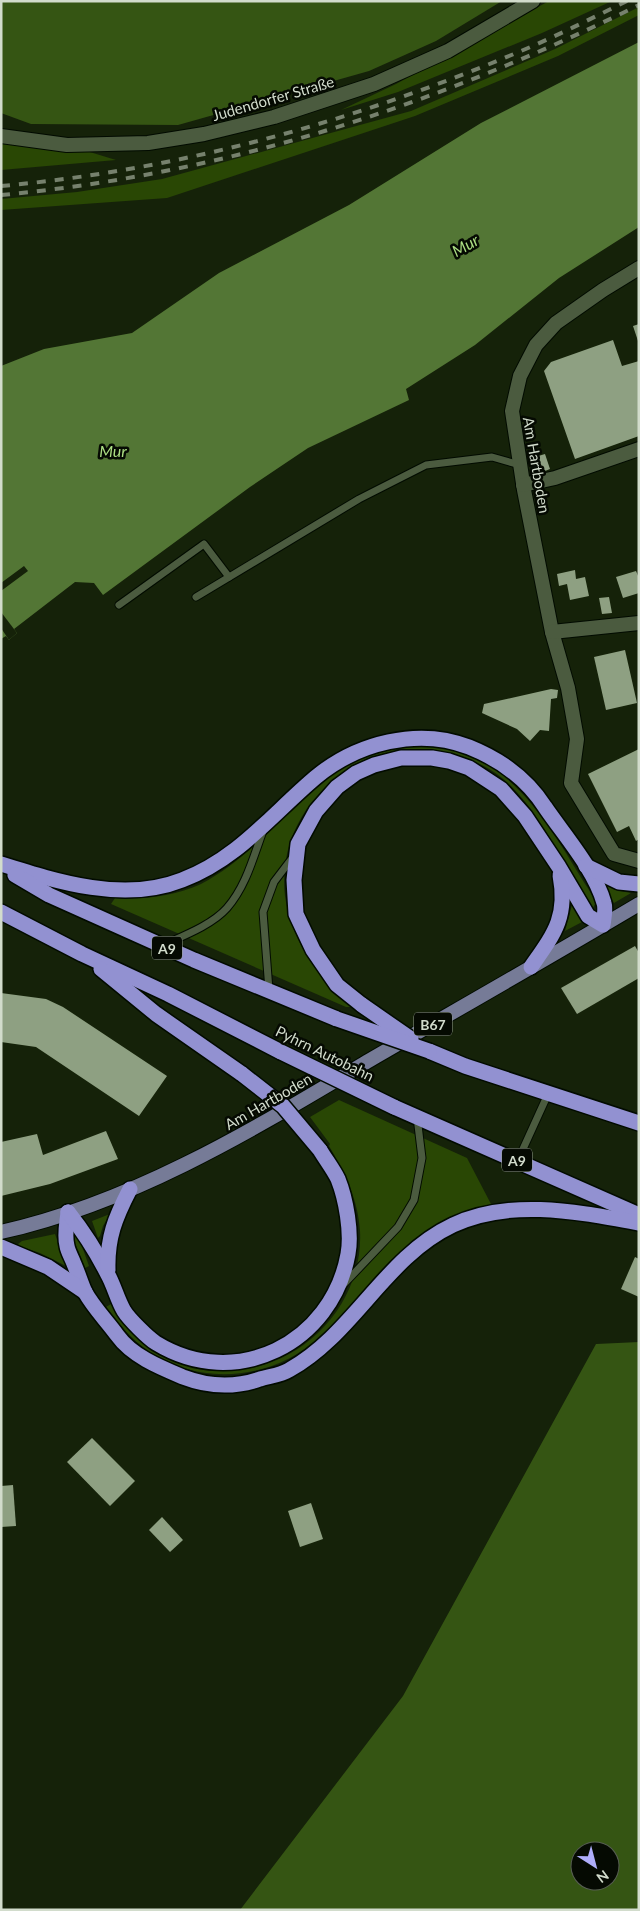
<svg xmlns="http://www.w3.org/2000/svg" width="640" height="1911" viewBox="0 0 640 1911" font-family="Lato,sans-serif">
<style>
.green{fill:#294704}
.forest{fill:#355513;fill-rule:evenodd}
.water{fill:#537635}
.pier{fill:#152209}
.building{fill:#8ea082}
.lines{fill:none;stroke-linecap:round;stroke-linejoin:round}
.service-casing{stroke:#020b00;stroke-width:9}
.minor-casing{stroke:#020b00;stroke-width:16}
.secondary-casing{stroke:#020b00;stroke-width:16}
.primary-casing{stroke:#020b00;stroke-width:16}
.motorway-casing{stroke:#020b00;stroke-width:18}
.service{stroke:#4b5b3f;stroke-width:7}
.minor{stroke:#4b5b3f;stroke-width:14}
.secondary{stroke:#4b5b3f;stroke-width:14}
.primary{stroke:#767b97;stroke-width:14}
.motorway{stroke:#9291d1;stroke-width:15}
.rail{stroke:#76816d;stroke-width:4;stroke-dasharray:9 9;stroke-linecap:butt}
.motorway-bridge-casing{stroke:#020b00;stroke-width:18;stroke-linecap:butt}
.motorway-bridge{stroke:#9291d1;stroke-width:15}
.labels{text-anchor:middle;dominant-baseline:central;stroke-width:5;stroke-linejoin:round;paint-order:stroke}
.shield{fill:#050a02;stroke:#949d8f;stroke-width:1}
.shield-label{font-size:14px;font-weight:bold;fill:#d2dccc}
.street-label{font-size:15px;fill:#d2dccc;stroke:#050a02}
.water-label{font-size:16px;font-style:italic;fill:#acde83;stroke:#050a02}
</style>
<rect width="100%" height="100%" fill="#152209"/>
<!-- green -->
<g class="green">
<polygon points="549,1 612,1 542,33 398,92 341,110 396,84"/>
<polygon points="639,7 639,15 558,56 415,116 167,198 1,210 1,199 77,192 162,179 411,111 555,49"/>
<polygon points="1,137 67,145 116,160 1,170"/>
<path d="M433 744C449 748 465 752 480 760 531 788 559 843 589 890L596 902 593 908C584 897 578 885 571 873 551 841 532 803 502 778 489 767 472 760 455 755 367 729 274 803 285 896 291 941 319 979 352 1007H346L111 904 115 898C143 900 175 896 201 884 240 864 272 828 304 799 322 783 340 766 362 756 385 747 409 745 433 744Z"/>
<polygon points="607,886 615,890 631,893 614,903 605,888"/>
<polygon points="572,905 582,922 565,931"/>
<path d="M339 1100 467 1158 491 1204C457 1214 428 1228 401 1251 371 1276 350 1311 320 1337 273 1380 201 1387 148 1351 131 1339 119 1324 106 1307L111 1304C125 1323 140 1333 159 1347 165 1351 171 1357 177 1360 190 1367 207 1369 221 1370 297 1374 364 1307 360 1231 358 1199 345 1173 329 1146L330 1144 310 1117Z"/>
<polygon points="110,1214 103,1226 100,1236 98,1238 92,1221"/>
<polygon points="75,1231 78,1235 89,1266 85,1268 73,1238"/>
<polygon points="55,1234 66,1266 40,1253 19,1246 18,1244 22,1241"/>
</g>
<!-- forest -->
<g class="forest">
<polygon points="1,1 502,1 436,41 369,71 178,125 31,124 1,113"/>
<path d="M639 1342V1910H240L403 1696 596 1344ZM580 1851H610V1881H580Z"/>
</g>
<!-- water -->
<polygon class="water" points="639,42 639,227 559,278 475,345 406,389 409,400 308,448 250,487 103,595 94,583 75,582 14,629 17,633 9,640 6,636 1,639 1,591 28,571 24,566 1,583 1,366 44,349 132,333 219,273 349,205 481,123"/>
<!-- pier -->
<polygon class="pier" points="1,612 17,633 9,640 1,628"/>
<!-- building -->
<g class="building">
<polygon points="639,324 639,341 638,341 633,326"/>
<polygon points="613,340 622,366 639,361 639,436 575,459 544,371 551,362"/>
<polygon points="545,454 550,469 540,473 535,457"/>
<polygon points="575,570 576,579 585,577 589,596 570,600 567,584 559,586 557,574"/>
<polygon points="636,571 639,578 639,593 623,598 616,577"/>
<polygon points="609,597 612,613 602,614 599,598"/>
<polygon points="625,650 637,703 606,710 594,657"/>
<polygon points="551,689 558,690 557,698 551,699 549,731 540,730 530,741 517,729 482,713 484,704"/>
<polygon points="639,749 639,839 636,841 629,826 617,832 588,774"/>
<polygon points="635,946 639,953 639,978 577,1014 561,988"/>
<polygon points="1,993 46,999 63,1007 167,1076 139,1116 36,1047 1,1042"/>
<polygon points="106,1131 118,1159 50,1184 1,1196 1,1142 37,1134 43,1155"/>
<polygon points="635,1257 639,1259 639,1297 621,1289"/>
<polygon points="92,1438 135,1481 110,1506 67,1462"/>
<polygon points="13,1485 16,1526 1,1527 1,1486"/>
<polygon points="311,1503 323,1539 300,1547 288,1511"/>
<polygon points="162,1517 183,1540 170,1552 149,1530"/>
</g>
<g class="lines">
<defs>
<g id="service">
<polyline points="196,597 359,499 426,465 492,457 520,465"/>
<polyline points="119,605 204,544 229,577"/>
<path d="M163 945C183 936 212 925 227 908 246 886 253 858 263 831"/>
<polyline points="269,990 263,912 274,882 293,857"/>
<polyline points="518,1160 548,1094"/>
<polyline points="342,1286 398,1227 414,1200 422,1158 417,1117"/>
</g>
<g id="minor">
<polyline points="639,268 603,290 556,323 536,345 520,376 512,411 524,490 552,632 568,688 577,739 571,783 614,854 639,861"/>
<polyline points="523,485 555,478 639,449"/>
<polyline points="552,632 639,623"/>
</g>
<polyline id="secondary" points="1,136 67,145 148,143 204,134 274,117 374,84 448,51 533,1"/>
<path id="primary" d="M1 1232C135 1202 254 1129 370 1060 460 1008 550 957 639 904"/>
<g id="motorway">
<path d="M1 864C58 882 124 903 182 880 238 859 272 814 316 777 357 743 418 727 469 747 499 759 527 779 545 807 564 835 595 870 604 903 606 909 604 918 603 925L588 916 559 867 525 816 501 789 469 768 449 761 432 758H401L374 765 356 773 337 787 316 811 298 844 294 880 296 914 313 950 337 985 362 1005"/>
<polyline points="586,866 619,882 639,884"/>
<polyline points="15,875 49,895 194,960 337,1019"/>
<polyline points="1,912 82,954 168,994 281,1052"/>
<path d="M531 967C554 934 568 917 560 875"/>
<polyline points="101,969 156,1014 242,1074"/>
<polyline points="429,1051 465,1066 639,1123"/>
<polyline points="394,1107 639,1215"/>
<path d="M68 1212C67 1223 64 1235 67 1246 68 1252 72 1258 74 1264 78 1273 81 1283 85 1292 93 1307 107 1321 117 1335 132 1356 159 1367 183 1377 209 1387 234 1388 260 1379 270 1376 281 1375 289 1370 354 1334 385 1257 453 1225 511 1198 578 1212 639 1223"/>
<path d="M68 1212C83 1231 96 1251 107 1273 114 1285 117 1299 124 1311 129 1319 148 1338 156 1343 236 1392 332 1343 348 1254 352 1233 346 1199 338 1179 333 1169 326 1160 320 1150"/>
<polyline points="1,1247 48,1267 85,1292"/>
<path d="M108 1270C107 1238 115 1218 130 1189"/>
</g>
</defs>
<!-- service casing -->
<use href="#service" class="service-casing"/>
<!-- minor casing -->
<use href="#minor" class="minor-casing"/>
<!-- secondary casing -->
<use href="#secondary" class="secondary-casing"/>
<!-- primary casing -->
<use href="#primary" class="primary-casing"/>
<!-- motorway casing -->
<use href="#motorway" class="motorway-casing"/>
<!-- service -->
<use href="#service" class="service"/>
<!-- minor -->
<use href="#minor" class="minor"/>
<!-- secondary -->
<use href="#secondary" class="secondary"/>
<!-- primary -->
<use href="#primary" class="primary"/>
<!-- motorway -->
<use href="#motorway" class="motorway"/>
<!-- rail -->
<g class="rail">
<path d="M1 186C181 170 355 121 521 51 557 36 592 18 627 1"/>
<path d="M1 195C228 174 436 105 639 5"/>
</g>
<defs>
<g id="motorway-bridge">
<polyline points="362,1005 411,1039"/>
<polyline points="337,1019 429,1051"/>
<polyline points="281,1052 394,1107"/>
<polyline points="242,1074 283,1106 320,1150"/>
</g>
</defs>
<!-- motorway-bridge casing -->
<use href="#motorway-bridge" class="motorway-bridge-casing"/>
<!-- motorway-bridge -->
<use href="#motorway-bridge" class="motorway-bridge"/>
</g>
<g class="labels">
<!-- shield labels -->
<g class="shield">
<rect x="152" y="936.5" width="30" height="23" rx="4"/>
<rect x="414" y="1012.5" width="38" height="23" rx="4"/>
<rect x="502" y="1148.5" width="30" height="23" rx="4"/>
</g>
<g class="shield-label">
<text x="167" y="948">A9</text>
<text x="433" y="1024">B67</text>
<text x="517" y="1160">A9</text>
</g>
<!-- street labels -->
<g class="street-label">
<text transform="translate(273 98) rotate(-16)">Judendorfer Straße</text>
<text transform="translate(537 465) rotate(80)">Am Hartboden</text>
<text transform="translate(325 1053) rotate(26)">Pyhrn Autobahn</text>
<text transform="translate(268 1101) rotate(-30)">Am Hartboden</text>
</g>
<!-- water labels -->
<g class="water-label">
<text transform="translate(465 245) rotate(-30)">Mur</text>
<text x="113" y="450">Mur</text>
</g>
</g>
<!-- border -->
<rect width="640" height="1911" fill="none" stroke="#d2dccc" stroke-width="5"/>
<!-- north arrow -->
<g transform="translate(595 1866) rotate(144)"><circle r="24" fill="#050a02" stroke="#575e53"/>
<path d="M0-4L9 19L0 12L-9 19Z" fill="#afaefa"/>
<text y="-8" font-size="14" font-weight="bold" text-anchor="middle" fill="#d2dccc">N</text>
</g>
</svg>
